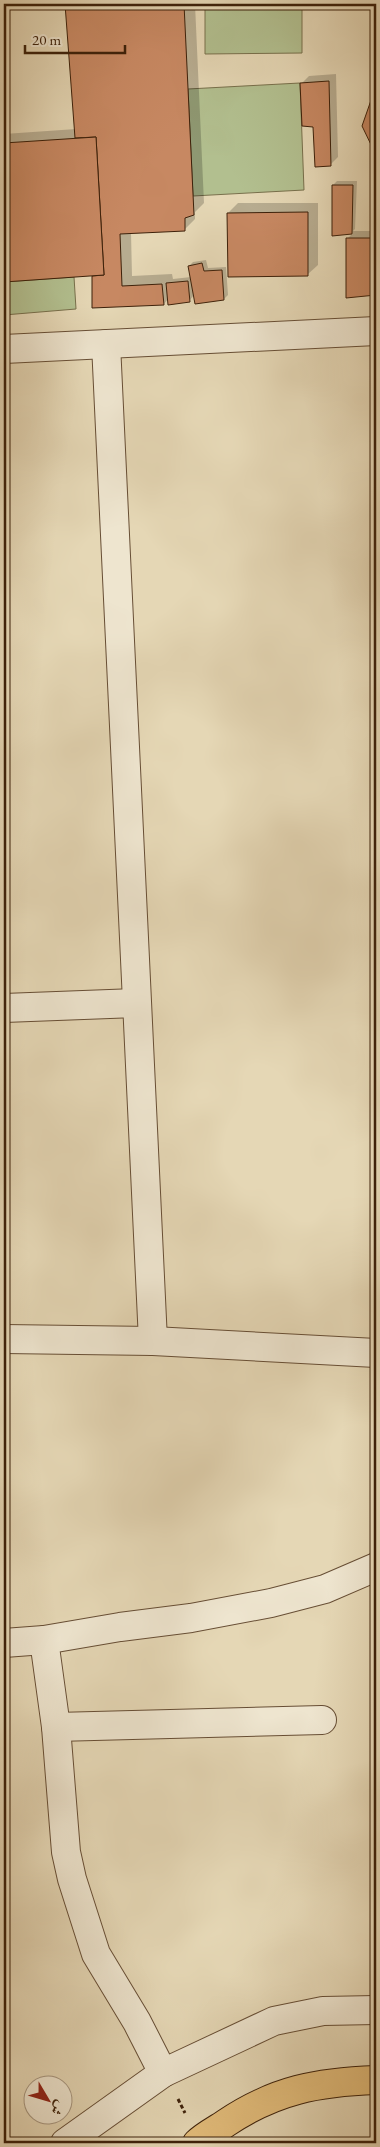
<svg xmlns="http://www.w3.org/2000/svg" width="380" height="2147" viewBox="0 0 380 2147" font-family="'EB Garamond',Amiri,serif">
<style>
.green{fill:#b2bf8f;stroke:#78704c}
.shadow{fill:#0003}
.building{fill:#c78862;stroke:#3d210a}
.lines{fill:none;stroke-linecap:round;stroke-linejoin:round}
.minor-casing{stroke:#674e35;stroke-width:30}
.major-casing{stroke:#3d210a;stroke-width:30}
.path{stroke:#3d210a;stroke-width:3;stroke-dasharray:4 2.5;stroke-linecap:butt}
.minor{stroke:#eee5cf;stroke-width:28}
.major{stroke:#e2bc7a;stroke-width:28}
</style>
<rect width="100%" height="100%" fill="#e5d7b5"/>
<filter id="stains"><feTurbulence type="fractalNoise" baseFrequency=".004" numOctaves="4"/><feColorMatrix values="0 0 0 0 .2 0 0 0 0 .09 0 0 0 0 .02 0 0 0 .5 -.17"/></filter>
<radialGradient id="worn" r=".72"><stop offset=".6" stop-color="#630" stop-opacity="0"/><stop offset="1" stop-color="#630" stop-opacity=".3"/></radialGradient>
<!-- green -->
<g class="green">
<polygon points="205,4 302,4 302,53 205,54"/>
<polygon points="300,83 304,190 193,196 188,89"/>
<polygon points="74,277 76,309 4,315 4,282"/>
</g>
<!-- shadow -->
<g class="shadow">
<polygon points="66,4 195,4 204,203 195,212 195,219 184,230 131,232 132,276 172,274 173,279 191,277 189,266 193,262 206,260 208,268 226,267 228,295 224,299 194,295 189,301 168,299 164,304 93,307 93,274 4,281 4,134 76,129"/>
<polygon points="336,74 338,157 330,165 314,125 302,83 309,76"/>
<polygon points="376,89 376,152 364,126"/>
<polygon points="337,181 357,181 355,229 353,231 376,231 376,294 347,296 347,239 353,233 334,235 333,185"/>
<polygon points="238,203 318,203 318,265 308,274 228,213"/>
</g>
<!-- building -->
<g class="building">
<polygon points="65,4 184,4 194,215 185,218 185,231 120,234 122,286 162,284 164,305 92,308 92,276 104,275 96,137 75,138"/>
<polygon points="329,81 331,166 315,167 313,127 302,126 300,83"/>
<polygon points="376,86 376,155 362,126"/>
<polygon points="96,137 104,275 4,282 4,143"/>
<polygon points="332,185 353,185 352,234 332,236"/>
<polygon points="308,212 308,276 228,277 227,213"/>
<polygon points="346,238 376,238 376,295 346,298"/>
<polygon points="202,263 204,271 222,270 224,300 195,304 188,266"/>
<polygon points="188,281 190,302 168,305 166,283"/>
</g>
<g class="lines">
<defs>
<g id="minor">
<polyline points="106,344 153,1341"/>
<polyline points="4,349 376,331"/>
<polyline points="4,1008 136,1003"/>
<polyline points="4,1339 153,1341 376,1353"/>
<polyline points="44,1640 56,1727 66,1852 72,1879 96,1954 137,2022 163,2073"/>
<polyline points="4,1643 44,1640 120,1627 191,1618 271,1603 325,1589 376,1567"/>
<polyline points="56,1727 322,1720"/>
<polyline points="65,2143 163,2073 274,2021 323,2011 376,2010"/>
</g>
<path id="major" d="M197 2143C205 2135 216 2130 226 2123 275 2090 318 2082 376 2080"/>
</defs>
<!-- minor casing -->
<use href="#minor" class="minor-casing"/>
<!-- major casing -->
<use href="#major" class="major-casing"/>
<!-- path -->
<polyline class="path" points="178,2099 185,2113"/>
<!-- minor -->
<use href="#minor" class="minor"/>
<!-- major -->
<use href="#major" class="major"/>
</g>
<!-- margin -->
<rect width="380" height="2147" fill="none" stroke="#e5d7b5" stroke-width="20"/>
<rect x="5" y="5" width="370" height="2137" fill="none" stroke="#3d210a" stroke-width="2.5"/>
<rect x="10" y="10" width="360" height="2127" fill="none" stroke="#3d210a"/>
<!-- north arrow -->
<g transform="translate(48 2100) rotate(128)"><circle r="24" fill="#eee5cf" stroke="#a79780"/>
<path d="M0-4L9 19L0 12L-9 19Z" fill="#8f2418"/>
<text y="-8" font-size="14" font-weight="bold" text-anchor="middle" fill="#3d210a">ش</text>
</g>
<!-- scale -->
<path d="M25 45v8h100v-8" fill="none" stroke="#3d210a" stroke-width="2.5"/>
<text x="32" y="45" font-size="15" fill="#3d210a" stroke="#eee5cf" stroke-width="4" paint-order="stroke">20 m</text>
<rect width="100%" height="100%" filter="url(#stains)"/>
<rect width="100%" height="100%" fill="url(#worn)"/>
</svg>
